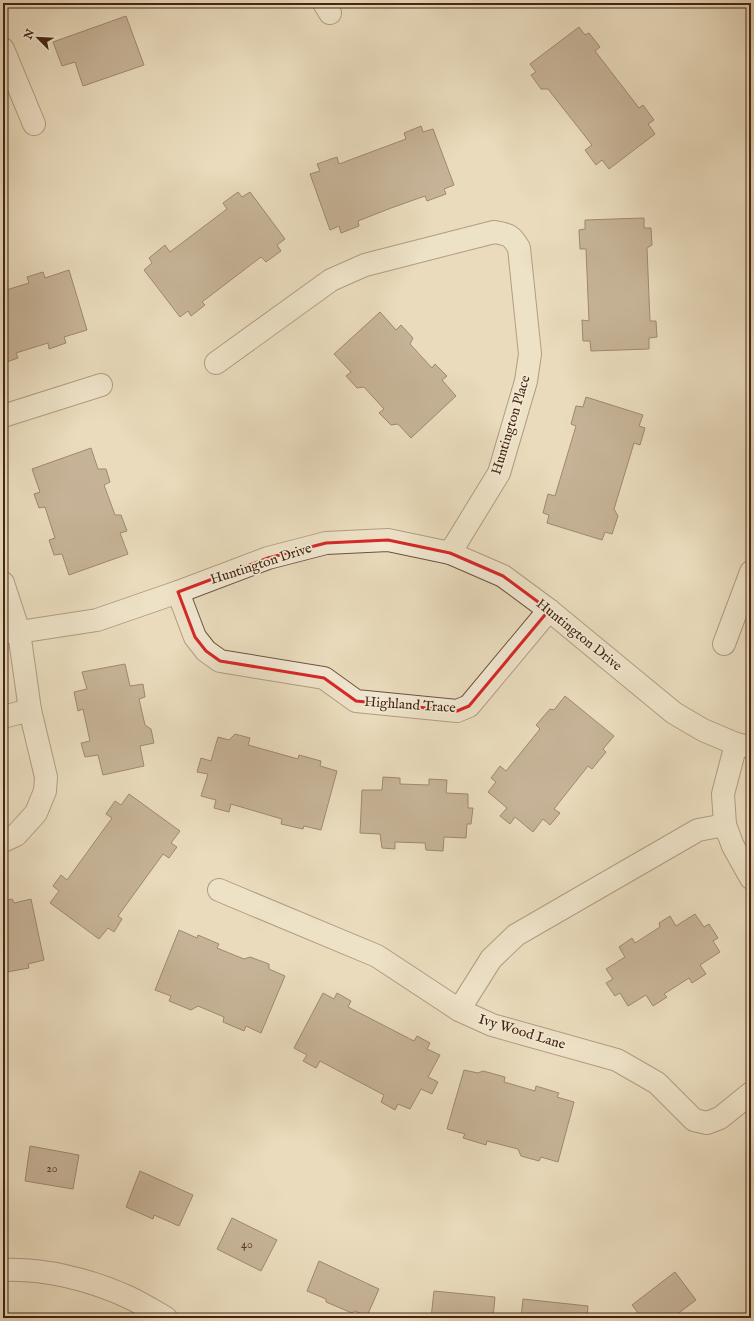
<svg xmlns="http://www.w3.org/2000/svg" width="754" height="1321" viewBox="0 0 754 1321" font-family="'IM FELL English',serif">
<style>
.building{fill:#9b846a;stroke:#462511}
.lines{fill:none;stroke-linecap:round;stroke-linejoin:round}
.minor-casing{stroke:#6f523c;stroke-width:24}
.minor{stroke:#f1e8d3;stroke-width:22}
.marked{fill:none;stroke:#d62828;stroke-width:3;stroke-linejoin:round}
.labels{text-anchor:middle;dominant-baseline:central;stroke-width:3.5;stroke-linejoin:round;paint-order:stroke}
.number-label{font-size:12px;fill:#5b3d27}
.street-label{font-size:14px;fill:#462511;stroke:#f1e8d3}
</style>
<rect width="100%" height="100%" fill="#e9dbbc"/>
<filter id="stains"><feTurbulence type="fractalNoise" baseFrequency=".005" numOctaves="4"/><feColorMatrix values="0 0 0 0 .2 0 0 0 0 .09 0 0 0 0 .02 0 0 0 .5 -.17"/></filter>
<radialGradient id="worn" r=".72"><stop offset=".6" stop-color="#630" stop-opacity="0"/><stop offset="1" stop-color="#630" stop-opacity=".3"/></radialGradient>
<!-- building -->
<g class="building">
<polygon points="126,16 144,65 83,86 75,62 62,66 53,42"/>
<polygon points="579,27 585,35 589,33 600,47 595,51 639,108 643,105 654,120 648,124 655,134 609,169 602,160 596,165 585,150 592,145 548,89 541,89 531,75 536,72 530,64"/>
<polygon points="421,126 423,132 433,129 454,185 444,189 446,194 427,201 425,196 391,208 358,221 359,226 341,233 339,226 330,230 310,174 320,171 317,164 337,157 339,164 406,139 404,133"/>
<polygon points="238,192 242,197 250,192 285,239 277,245 281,251 266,262 261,257 202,302 205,305 191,316 188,311 180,317 144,270 152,263 149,258 165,245 170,252 227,209 223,203"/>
<polygon points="644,218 644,228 651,228 652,245 647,248 650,321 656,321 657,337 649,338 649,349 591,351 590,341 583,341 582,320 589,321 586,249 580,249 579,230 585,229 585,220"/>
<polygon points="69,270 87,330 64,337 66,343 49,349 48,343 16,353 18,358 4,363 3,291 29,283 27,277 43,272 45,278"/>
<polygon points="380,312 396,330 401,325 413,338 410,344 432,368 435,364 447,376 442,380 456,396 411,438 398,424 391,425 379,413 384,409 364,387 357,388 346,376 351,372 334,354"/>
<polygon points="586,397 643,415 639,426 645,428 640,445 634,443 614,509 618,516 612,534 605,532 602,540 547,523 549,515 543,513 548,494 555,496 576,426 571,424 576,406 583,407"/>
<polygon points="91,448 98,469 106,469 110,482 104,485 115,515 121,515 127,531 120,533 128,554 69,575 62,554 54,555 49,540 55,538 45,507 39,508 34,494 40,492 32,469"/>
<polygon points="125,664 130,686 143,684 145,697 139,699 145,725 151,729 154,743 140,746 144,766 103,775 98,755 85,757 81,743 90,741 83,709 78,711 74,692 87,689 82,672"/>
<polygon points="565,696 614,736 603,749 606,752 592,769 588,766 554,809 560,813 550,825 543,819 533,832 515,817 510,824 500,816 507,808 488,792 496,782 491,778 500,766 506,771 540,729 536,725 550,709 554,710"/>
<polygon points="235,734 250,738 248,745 298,759 299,755 321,761 320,766 337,771 321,830 304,826 303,829 281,824 282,819 231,804 229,812 214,808 216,800 201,796 208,774 197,772 201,758 211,761 218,737 229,740"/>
<polygon points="383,777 400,778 400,784 429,785 429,779 447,780 446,793 468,794 468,808 473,808 471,824 467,824 466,838 444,837 443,851 426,850 425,843 395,842 395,849 382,848 380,834 360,833 362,790 382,790"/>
<polygon points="129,794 180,831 171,843 177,847 169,858 163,854 118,916 122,919 114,932 108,928 99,939 50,903 59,891 53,886 61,875 67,880 112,818 106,814 115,801 121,805"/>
<polygon points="12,899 14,903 31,899 44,960 28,964 29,968 7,972 5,969 3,969 3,901"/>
<polygon points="695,914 704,927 709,924 718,938 713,941 720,952 700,965 706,974 692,983 689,978 664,994 667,997 653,1006 646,995 628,1006 620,993 615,996 606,983 613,979 606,969 625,957 619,947 632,938 635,943 660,927 659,923 670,916 676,926"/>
<polygon points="179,930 197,938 198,935 219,944 217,948 244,959 250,957 269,964 269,969 285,976 261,1033 246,1026 244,1031 223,1022 224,1017 198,1006 191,1010 169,1001 171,996 155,990"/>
<polygon points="323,993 334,999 337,993 351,1001 348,1007 414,1041 417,1036 430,1043 427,1049 440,1055 428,1077 438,1082 432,1094 421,1089 410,1109 398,1104 395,1110 381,1102 384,1095 320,1061 316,1068 303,1061 307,1055 294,1048"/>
<polygon points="464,1070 478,1073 483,1071 505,1077 504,1082 535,1091 536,1086 559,1093 557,1097 574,1102 558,1162 541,1157 539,1161 521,1156 518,1149 487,1141 486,1145 463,1138 465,1134 447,1129"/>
<polygon points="30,1146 79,1155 73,1189 25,1181"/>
<polygon points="140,1171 193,1195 179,1226 154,1215 153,1219 126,1207"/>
<polygon points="232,1218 277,1240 261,1271 217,1249"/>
<polygon points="319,1261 379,1289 367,1316 355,1311 352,1313 326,1302 326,1299 307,1291"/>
<polygon points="675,1272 696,1300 672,1318 642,1318 632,1305"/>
<polygon points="434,1291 495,1297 493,1318 431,1318"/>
<polygon points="523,1299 588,1306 587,1318 521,1318"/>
</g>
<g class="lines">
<defs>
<g id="minor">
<polyline points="324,3 330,13"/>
<polyline points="3,49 34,124"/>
<path d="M216 363 331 280 365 265 494 232C509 234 512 236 519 248L530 354 526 381 499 473 450 553"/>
<polyline points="3,416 101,385"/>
<polyline points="3,583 19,632 30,710"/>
<polyline points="178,592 195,637 206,651 220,661 324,678 356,701 457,711 469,706 549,610"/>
<polyline points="3,632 19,632 97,620 178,592 268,558 326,543 388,540 450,553 503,576 549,610 674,713 703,730 736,744 751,747"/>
<polyline points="724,644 751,572"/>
<polyline points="3,717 30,710 46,777 45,791 36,813 16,835 3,841"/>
<polyline points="736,744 723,794 725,825 733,846 751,878"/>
<polyline points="219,890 377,956 459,1010 492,1025 617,1060 657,1083 694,1120 707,1123 720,1118 751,1093"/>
<polyline points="459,1010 491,959 516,935 698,830 725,825"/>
<path d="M3 1270C44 1268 91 1280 128 1297 141 1303 154 1311 166 1318"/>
</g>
</defs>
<!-- minor casing -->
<use href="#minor" class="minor-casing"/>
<!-- minor -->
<use href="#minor" class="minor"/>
</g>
<!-- marked area -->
<path d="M0 0H754V1321H0ZM388 540 450 553 503 576 549 610 469 706 457 711 356 701 324 678 220 661 206 651 195 637 178 592 268 558 326 543Z" fill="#e9dbbc" fill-opacity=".55" fill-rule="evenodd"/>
<path class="marked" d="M388 540 450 553 503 576 549 610 469 706 457 711 356 701 324 678 220 661 206 651 195 637 178 592 268 558 326 543Z"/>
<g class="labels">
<!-- number labels -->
<g class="number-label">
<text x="52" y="1168">20</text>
<text x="247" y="1244">40</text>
</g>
<!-- street labels -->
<g class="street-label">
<text transform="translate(511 425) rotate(-73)">Huntington Place</text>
<text transform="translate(261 564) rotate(-18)">Huntington Drive</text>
<text transform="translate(579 635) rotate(39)">Huntington Drive</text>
<text transform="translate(410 705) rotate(4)">Highland Trace</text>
<text transform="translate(522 1032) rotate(17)">Ivy Wood Lane</text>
</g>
</g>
<!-- margin -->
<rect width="754" height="1321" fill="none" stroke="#e9dbbc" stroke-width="16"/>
<rect x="4" y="4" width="746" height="1313" fill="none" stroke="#462511" stroke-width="2"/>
<rect x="8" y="8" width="738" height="1305" fill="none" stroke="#462511"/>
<!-- north arrow -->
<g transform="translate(38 38) rotate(294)" stroke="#f1e8d3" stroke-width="3" paint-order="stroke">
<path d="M0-3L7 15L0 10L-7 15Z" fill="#462511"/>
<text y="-6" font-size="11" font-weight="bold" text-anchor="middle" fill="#462511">N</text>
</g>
<rect width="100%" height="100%" filter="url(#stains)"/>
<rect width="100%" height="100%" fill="url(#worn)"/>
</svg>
